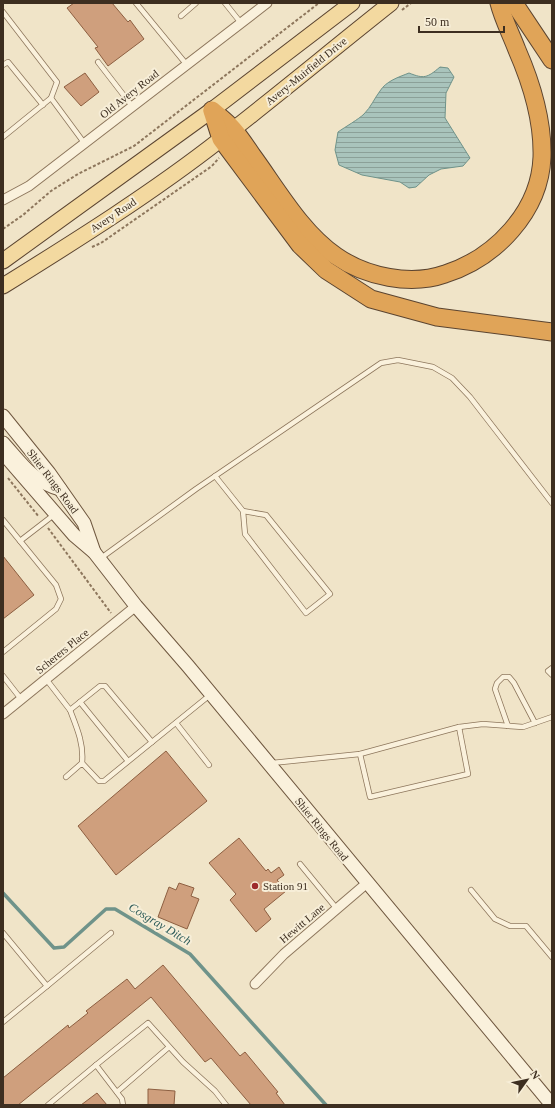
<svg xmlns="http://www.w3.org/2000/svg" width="555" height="1108" viewBox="0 0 555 1108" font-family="Georgia,serif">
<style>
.water{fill:url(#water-rules);stroke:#6f938a}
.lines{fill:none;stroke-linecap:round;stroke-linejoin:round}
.stream{stroke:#6f938a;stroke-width:3.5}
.building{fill:#cf9f7d;stroke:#8d5f41}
.service-casing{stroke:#8d765c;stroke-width:6}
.minor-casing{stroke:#8d765c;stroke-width:11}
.secondary-casing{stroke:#6f573f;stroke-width:15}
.primary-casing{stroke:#5b4430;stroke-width:17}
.motorway-casing{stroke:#5b4430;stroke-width:19}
.path{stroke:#8d765c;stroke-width:2;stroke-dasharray:3 2;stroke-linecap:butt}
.service{stroke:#faf1dc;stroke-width:4.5}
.minor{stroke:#faf1dc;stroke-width:9}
.secondary{stroke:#faf1dc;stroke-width:13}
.primary{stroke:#f3d9a0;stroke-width:15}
.motorway{stroke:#e0a458;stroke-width:17}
.poi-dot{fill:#9e2a2b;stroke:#f7eed8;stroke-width:1.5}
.labels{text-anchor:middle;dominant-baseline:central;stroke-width:4;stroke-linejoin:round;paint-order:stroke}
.street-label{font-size:11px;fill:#3d2e20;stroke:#f7eed8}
.poi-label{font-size:11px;fill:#3d2e20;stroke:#f7eed8;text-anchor:start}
.water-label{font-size:12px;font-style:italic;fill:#2f5d5a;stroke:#f7eed8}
</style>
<defs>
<pattern id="water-rules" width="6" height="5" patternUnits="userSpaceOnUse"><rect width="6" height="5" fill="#a9c4bc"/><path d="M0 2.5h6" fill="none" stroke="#8ba098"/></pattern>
</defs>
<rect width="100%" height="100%" fill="#f0e4c8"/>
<!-- water -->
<path class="water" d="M440 67 448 68 454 77 446 93 445 118 470 158 463 166 441 169 429 175 416 187 409 188 400 182 362 175 339 165 335 150 338 132C345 127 359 119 364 114 371 107 374 99 380 91 386 81 399 77 409 73 424 79 427 78 440 67Z"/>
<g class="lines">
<!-- stream -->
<polyline class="stream" points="3,893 54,948 64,947 106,909 115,909 190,954 326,1105"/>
</g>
<!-- building -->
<g class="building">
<polygon points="74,3 112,3 128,22 130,20 144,39 108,66 95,48 98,47 67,8"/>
<polygon points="85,73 99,92 81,106 64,87"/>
<polygon points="3,556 34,595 3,619"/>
<polygon points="166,751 207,801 116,875 78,826"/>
<polygon points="239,838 266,871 268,869 271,873 279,867 284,875 277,880 286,891 264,909 271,919 256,932 230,900 236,894 209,863"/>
<polygon points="179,883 194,888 191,896 199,899 187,929 158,917 169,887 176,890"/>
<polygon points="163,965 240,1056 245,1052 278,1092 276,1093 285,1105 251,1105 211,1058 205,1062 151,997 18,1105 3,1105 3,1078 68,1025 69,1028 88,1013 86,1011 127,979 135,989"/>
<polygon points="148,1089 175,1091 174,1105 148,1105"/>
<polygon points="97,1093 107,1105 81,1105"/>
</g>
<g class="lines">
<defs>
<g id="service">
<polyline points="136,3 187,65"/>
<polyline points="225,3 241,23"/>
<polyline points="3,12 57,82 51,98 85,144"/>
<polyline points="181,16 196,3"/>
<polyline points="98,62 132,106"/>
<polyline points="3,65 8,62 43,105"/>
<polyline points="3,137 51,98"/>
<polyline points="215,476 243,511 245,534 306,613 330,594 266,515 243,511"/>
<polyline points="3,520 56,585 61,599 56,609 3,652"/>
<polyline points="20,541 55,514"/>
<polyline points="101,558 196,489 381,363 398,360 433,367 452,378 470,397 552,503"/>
<polyline points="552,668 548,671 552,675"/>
<polyline points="3,676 21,699"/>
<polyline points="46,679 70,710 100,686 105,686 152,742 104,781 99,781 82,763 66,777"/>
<polyline points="80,702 128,761"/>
<path d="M70 710C77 728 84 744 82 763"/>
<polyline points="176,723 209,765"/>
<polyline points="508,726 495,689 497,683 503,677 509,677 514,683 535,723"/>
<polyline points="152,742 210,695"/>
<polyline points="360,754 370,797 468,774 459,727"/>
<polyline points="272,763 360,754 459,727 483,724 523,727 552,717"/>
<polyline points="300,864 337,909"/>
<polyline points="471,890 495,919 510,926 526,926 552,957"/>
<polyline points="3,933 47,986 111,933"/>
<polyline points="3,1022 47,986"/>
<polyline points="117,1092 169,1047"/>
<polyline points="48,1105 96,1065"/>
<polyline points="123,1105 122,1099 96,1065 148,1023 183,1062 215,1091 226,1105"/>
</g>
<g id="minor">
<polyline points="3,200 29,186 267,3"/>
<polyline points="3,714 136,606"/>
<polyline points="255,984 284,954 367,883"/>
</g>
<g id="secondary">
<polyline points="3,416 49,473 84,523 94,552"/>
<path d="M3 443C21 463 33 482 60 489"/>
<polyline points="3,453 74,535 94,552 136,606 188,666 552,1105"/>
</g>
<g id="primary">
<polyline points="3,261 212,110 352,3"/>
<path d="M3 286C77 240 152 193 221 139 278 95 334 48 391 3"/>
</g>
<g id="motorway">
<polyline points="514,3 552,60"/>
<path d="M212 110C219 116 227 122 233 129 240 137 246 146 252 155 277 189 301 232 336 256 366 277 411 286 445 274 495 258 540 212 542 157 543 122 531 82 517 50 511 34 503 19 499 3"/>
<polyline points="212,111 221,139 300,245 326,270 371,299 437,317 552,332"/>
</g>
</defs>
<!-- service casing -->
<use href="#service" class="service-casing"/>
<!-- minor casing -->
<use href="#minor" class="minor-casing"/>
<!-- secondary casing -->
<use href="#secondary" class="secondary-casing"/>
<!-- primary casing -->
<use href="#primary" class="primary-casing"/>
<!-- motorway casing -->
<use href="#motorway" class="motorway-casing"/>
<!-- path -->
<g class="path">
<polyline points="402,10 411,3"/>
<polyline points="3,229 23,215 51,191 78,174 134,146 319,3"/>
<polyline points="92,247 101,243 212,166 219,158"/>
<polyline points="8,478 39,517"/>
<polyline points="48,528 111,613"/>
</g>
<!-- service -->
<use href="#service" class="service"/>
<!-- minor -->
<use href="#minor" class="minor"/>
<!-- secondary -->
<use href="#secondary" class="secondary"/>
<!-- primary -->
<use href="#primary" class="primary"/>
<!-- motorway -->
<use href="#motorway" class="motorway"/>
</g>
<!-- markers -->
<circle class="poi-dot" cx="255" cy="886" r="4"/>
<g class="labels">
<!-- street labels -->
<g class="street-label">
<text transform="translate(306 71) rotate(-39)">Avery-Muirfield Drive</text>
<text transform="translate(129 94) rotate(-38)">Old Avery Road</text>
<text transform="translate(113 215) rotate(-34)">Avery Road</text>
<text transform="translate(53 481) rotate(53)">Shier Rings Road</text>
<text transform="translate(62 651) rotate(-39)">Scherers Place</text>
<text transform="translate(322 829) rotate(51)">Shier Rings Road</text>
<text transform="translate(302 923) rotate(-40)">Hewitt Lane</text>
</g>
<!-- poi labels -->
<g class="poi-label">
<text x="263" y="886">Station 91</text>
</g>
<!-- water labels -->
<g class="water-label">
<text transform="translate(160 924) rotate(31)">Cosgray Ditch</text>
</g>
</g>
<!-- border -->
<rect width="555" height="1108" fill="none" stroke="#3d2e20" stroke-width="8"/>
<!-- north arrow -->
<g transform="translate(527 1080) rotate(57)" stroke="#f7eed8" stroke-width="3" paint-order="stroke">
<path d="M0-3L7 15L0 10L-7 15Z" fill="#3d2e20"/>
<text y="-6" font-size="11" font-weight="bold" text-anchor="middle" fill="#3d2e20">N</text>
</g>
<!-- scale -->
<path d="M419 26v6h85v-6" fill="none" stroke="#3d2e20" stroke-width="2"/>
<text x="425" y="26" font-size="12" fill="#3d2e20" stroke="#f7eed8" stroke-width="3" paint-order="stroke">50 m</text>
</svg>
